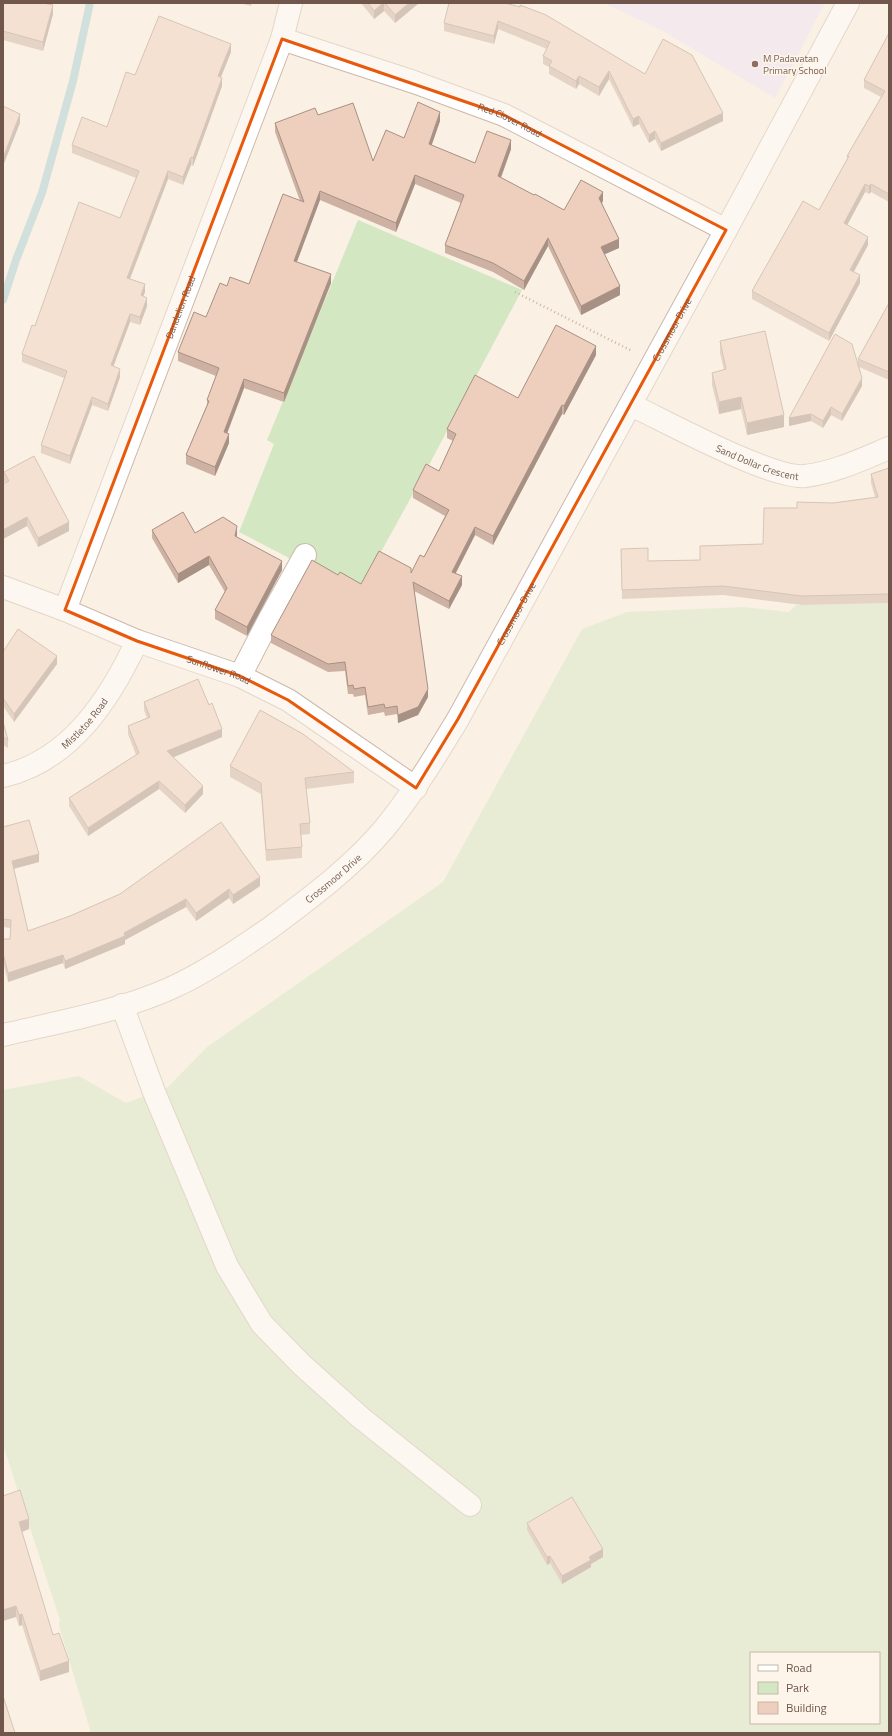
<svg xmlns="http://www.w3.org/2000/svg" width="892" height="1736" viewBox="0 0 892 1736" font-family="'Titillium Web',sans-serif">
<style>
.education{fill:#eee1f7}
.green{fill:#d3e7c3;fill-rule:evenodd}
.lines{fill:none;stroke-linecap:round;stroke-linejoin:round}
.stream{stroke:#a1cdd3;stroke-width:8}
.minor-casing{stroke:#cbb8ab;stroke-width:24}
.path{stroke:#d2b2a1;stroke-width:2.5;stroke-dasharray:1 3;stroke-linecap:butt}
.minor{stroke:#fff;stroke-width:22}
.wall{fill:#cdb2a3}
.shaded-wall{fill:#a79184}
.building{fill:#eecfbd;stroke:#a79184}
.marked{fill:none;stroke:#e8590c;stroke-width:3;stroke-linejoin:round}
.education-dot{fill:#8d6e63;stroke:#fef5ea;stroke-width:1.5}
.labels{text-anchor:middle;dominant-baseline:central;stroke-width:3;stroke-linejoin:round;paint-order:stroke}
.education-label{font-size:10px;fill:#785e54;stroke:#fef5ea;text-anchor:start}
.street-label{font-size:10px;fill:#71574b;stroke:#fef5ea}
</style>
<rect width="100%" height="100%" fill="#faf1e4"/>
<!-- education -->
<polygon class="education" points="604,3 825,3 775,98 661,30"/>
<!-- green -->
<g class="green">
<polygon points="358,220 522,290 430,463 360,590 291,559 239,532 274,444 267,440"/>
<path d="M889 603V1733H91L59 1626 60 1620 3 1445V1090L79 1076 126 1103 168 1087 207 1047 443 882 582 629 627 612 744 607 789 612 796 605ZM751 1653H879V1723H751Z"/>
</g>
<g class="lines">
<!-- stream -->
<polyline class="stream" points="3,300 16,260 42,193 73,81 90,3"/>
<defs>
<g id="minor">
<path id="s1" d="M282 39 414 82 504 115 726 230"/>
<path id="s2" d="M631 405C665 421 773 480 805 476 833 473 863 459 889 448"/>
<path id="s3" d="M3 587 65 610 137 641 240 676 288 700 416 788"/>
<path id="s4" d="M65 610 282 39 291 3"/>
<polyline points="240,676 270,618 305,555"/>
<path id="s5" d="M3 776C70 761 110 699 137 641"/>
<polyline points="122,1005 154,1092 227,1266 262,1324 302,1365 360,1417 470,1505"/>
<path id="s6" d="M3 1035C59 1022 116 1012 169 989 205 973 238 950 270 928 310 898 351 868 384 829 412 795 435 757 458 719L726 230 848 3"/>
</g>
</defs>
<!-- minor casing -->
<use href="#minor" class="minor-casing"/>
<!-- path -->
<polyline class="path" points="515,292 632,351"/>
<!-- minor -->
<use href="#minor" class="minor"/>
</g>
<!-- wall -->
<g class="wall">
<polygon points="3,3 53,14 43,51 3,40"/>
<polygon points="239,3 252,3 251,6"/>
<polygon points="361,3 419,3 395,23 384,11 374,19"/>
<polygon points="505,3 723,121 661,151 655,139 649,143 639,124 633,127 609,79 599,96 579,84 576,89 549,74 549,67 543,64 543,56 547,49 498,29 494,44 444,31 444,23"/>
<polygon points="889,33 889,202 871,192 869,194 865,192 847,225 868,245 854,272 860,283 829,341 752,299 752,291 819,210 847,159 847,156 881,97 864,88 864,80"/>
<polygon points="231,52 221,77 222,86 193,166 191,165 183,185 168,179 130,279 145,292 143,296 147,306 140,325 130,322 113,366 120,377 108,411 92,405 70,464 41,453 41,445 64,378 22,362 22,354 35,326 120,218 136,178 72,153 72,145 107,127 135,75"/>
<polygon points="318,115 373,161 404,138 440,121 431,145 475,163 511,149 501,178 534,195 564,210 603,201 602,203 619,248 604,254 620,295 581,315 548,246 524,290 493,272 445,253 445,245 461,203 415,184 396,232 320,200 296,262 331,283 284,402 244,388 227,434 229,443 215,476 186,464 186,455 207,405 207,400 216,376 178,361 178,352 206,317 227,286 249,284 300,201 275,132 275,123"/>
<polygon points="889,303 889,380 859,367 862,386 842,421 831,415 823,428 811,421 789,426 858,365 858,359"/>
<polygon points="720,341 784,427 747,435 741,409 719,414 712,385 712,373 724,370 720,353"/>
<polygon points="596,355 564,415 562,414 493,545 475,535 456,573 462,585 449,609 414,591 428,697 418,715 398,723 397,714 385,716 384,712 368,715 365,695 354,697 353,694 348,694 345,671 328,672 271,643 271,635 338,575 361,584 411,573 424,557 445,516 413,498 413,490 439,471 453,441 447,438 447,429 518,398"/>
<polygon points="889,468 889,603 802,605 723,595 622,599 621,549 648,561 700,560 700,546 763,544 797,508 875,497 871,483 871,474"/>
<polygon points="4,472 69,531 38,547 27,526 3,539 3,484 5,483 4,481"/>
<polygon points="152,530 195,533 237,534 237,537 282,570 247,636 215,619 215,610 225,592 209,565 178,583 152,538"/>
<polygon points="3,652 57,664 14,722 3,706"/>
<polygon points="144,702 222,737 173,757 203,794 185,813 159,789 88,836 69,806 69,798 136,755 128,734 128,726 147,718 144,710"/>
<polygon points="3,722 8,740 8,748 3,745"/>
<polygon points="230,766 354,772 354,783 306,789 310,823 310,834 301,835 302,847 302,858 266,861 261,794 230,777"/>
<polygon points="3,827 39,862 14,869 28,931 70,916 120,894 260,886 233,904 229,898 196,921 186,907 125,940 125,944 65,969 63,963 8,982 3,962 3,939 10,939 10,928 3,927"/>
<polygon points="3,1496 29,1529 22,1532 53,1635 69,1672 40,1681 22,1625 19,1626 16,1617"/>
<polygon points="527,1523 603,1557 591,1564 591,1567 562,1584 550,1563 547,1565 527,1530"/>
</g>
<!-- shaded-wall -->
<g class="shaded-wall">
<polygon points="383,3 384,3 384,11 374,19 374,11"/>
<polygon points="409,3 419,3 395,23 395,15"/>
<polygon points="53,5 53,14 43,51 43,42"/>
<polygon points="498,21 498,29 494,44 494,36"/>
<polygon points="231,44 231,52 218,84 218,76"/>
<polygon points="609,71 609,79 599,96 599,87"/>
<polygon points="579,76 579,84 576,89 576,81"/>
<polygon points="222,78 222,86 193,166 193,158"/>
<polygon points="440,112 440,121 429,153 429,144"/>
<polygon points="723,113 723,121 661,151 661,143"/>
<polygon points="20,114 20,123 3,166 3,158"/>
<polygon points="639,116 639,124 633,127 633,119"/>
<polygon points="655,131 655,139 649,143 649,135"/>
<polygon points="511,140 511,149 498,185 498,176"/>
<polygon points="191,157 191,165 183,185 183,177"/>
<polygon points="168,171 168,179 127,286 127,278"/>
<polygon points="415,175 415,184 396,232 396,223"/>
<polygon points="865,184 865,192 844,231 844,223"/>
<polygon points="871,184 871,192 869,194 869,186"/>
<polygon points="320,191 320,200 294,270 294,261"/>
<polygon points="603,192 603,201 599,207 599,198"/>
<polygon points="868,237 868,245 850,278 850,270"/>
<polygon points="548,238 548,246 524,290 524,281"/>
<polygon points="619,239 619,248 601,256 601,247"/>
<polygon points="331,274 331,283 284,402 284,393"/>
<polygon points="860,275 860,283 829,341 829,333"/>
<polygon points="145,284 145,292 141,303 141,295"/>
<polygon points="620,286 620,295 581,315 581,306"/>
<polygon points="147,298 147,306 140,325 140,317"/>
<polygon points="130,314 130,322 111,373 111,365"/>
<polygon points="596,346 596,355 564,415 564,406"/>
<polygon points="120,369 120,377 108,411 108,404"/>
<polygon points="862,378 862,386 842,421 842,414"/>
<polygon points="244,379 244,388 224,441 224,432"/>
<polygon points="92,397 92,405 70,464 70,456"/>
<polygon points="741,397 741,409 719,414 719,402"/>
<polygon points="562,405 562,414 493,545 493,536"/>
<polygon points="831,407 831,415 823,428 823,421"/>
<polygon points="811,414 811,421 789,426 789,418"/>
<polygon points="784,415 784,427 747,435 747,423"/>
<polygon points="229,434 229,443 215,476 215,467"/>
<polygon points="27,517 27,526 3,539 3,530"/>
<polygon points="69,522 69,531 38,547 38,538"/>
<polygon points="237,526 237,534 235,544 235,536"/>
<polygon points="475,527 475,535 452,580 452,572"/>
<polygon points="209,556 209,565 178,583 178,574"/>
<polygon points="282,561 282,570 247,636 247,627"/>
<polygon points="462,576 462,585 449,609 449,601"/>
<polygon points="57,656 57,664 14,722 14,714"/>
<polygon points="428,689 428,697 418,715 398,723 398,715"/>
<polygon points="222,729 222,737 167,760 167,751"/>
<polygon points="159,781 159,789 88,836 88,828"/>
<polygon points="203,786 203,794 185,813 185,805"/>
<polygon points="39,854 39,862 12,869 12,861"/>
<polygon points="260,877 260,886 233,904 233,895"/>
<polygon points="229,889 229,898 196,921 196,913"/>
<polygon points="186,899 186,907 125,940 125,944 65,969 65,961 124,933"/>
<polygon points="63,955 63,963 8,982 8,973"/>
<polygon points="29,1519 29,1529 19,1533 19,1522"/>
<polygon points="603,1549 603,1557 591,1564 591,1567 562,1584 562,1576 589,1557"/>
<polygon points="550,1556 550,1563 547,1565 547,1557"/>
<polygon points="16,1606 16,1617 3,1621 3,1610"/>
<polygon points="22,1614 22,1625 19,1626 19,1615"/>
<polygon points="69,1661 69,1672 40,1681 40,1671"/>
</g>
<!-- building -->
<g class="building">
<polygon points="3,3 43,3 53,5 43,42 3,31"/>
<polygon points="368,3 383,3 374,11"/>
<polygon points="385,3 409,3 395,15"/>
<polygon points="449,3 505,3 520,7 520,5 546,15 645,74 663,39 692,55 723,113 661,143 655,131 649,135 639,116 633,119 609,71 599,87 579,76 576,81 549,66 552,61 543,56 550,42 498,21 494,36 444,23"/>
<polygon points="159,16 231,44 218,76 222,78 193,158 191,157 183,177 168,171 127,278 145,284 141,295 147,298 140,317 130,314 111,365 120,369 108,404 92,397 70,456 41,445 67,371 22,354 32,325 35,326 79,202 120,218 139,171 72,145 82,117 107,127 126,72 135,75"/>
<polygon points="889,33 889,194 871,184 869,186 865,184 844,223 868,237 850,270 860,275 829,333 752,291 803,201 819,210 849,156 847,156 885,91 864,80"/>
<polygon points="418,102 440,112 429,144 475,163 487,131 511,140 498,176 534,195 535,194 564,210 581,180 603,192 599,198 619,239 601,247 620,286 581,306 548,238 524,281 493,263 445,245 464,195 415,175 396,223 320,191 294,261 331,274 284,393 244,379 224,432 229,434 215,467 186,455 209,401 207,400 219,368 178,352 194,312 206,317 220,283 227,286 230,277 249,284 283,194 304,202 275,123 315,108 318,115 353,103 373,161 386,130 404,138"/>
<polygon points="3,106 20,114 3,158"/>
<polygon points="889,303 889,372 858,359"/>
<polygon points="556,325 596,346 564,406 562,405 493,536 475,527 452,572 462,576 449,601 413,582 428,689 418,707 398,715 397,706 385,708 384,704 368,707 365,687 354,689 353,685 348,686 345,662 328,664 271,635 312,560 338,575 340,572 361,584 379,551 411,568 411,573 420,555 424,557 449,510 413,490 426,464 439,471 456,434 447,429 475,375 518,398"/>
<polygon points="765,331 784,415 747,423 741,397 719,402 712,373 726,369 720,341"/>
<polygon points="835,334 852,344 862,378 842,414 831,407 823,421 811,414 789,418"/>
<polygon points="34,456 69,522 38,538 27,517 3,530 3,484 9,481 4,472"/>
<polygon points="889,468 889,594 802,596 723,586 622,590 621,549 648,548 648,561 700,560 700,546 763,544 764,508 797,508 797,502 833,503 878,497 871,474"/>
<polygon points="183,512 195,533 223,517 237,526 235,536 282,561 247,627 215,610 227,588 209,556 178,574 152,530"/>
<polygon points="18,629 57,656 14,714 3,698 3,652"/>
<polygon points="198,679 209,705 212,703 222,729 167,751 203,786 185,805 159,781 88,828 69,798 139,753 128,726 150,717 144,702"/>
<polygon points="260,710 303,734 354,772 305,778 310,823 300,824 302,847 266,850 261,783 230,766"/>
<polygon points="3,722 8,740 3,737"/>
<polygon points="29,820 39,854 12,861 28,931 70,916 120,894 221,822 260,877 233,895 229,889 196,913 186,899 124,933 125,936 65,961 63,955 8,973 3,953 3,939 10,939 11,920 3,919 3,827"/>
<polygon points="20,1490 29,1519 19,1522 53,1635 59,1633 69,1661 40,1671 22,1614 19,1615 16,1606 3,1610 3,1496"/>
<polygon points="572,1497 603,1549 589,1557 591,1560 562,1576 550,1556 547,1557 527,1523"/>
<polygon points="3,1696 15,1733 3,1733"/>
</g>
<!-- marked area -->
<path d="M0 0H892V1736H0ZM282 39 504 115 726 230 458 719 416 788 288 700 240 676 137 641 65 610Z" fill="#faf1e4" fill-opacity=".55" fill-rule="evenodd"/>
<path class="marked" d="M282 39 504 115 726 230 458 719 416 788 288 700 240 676 137 641 65 610Z"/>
<!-- markers -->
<circle class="education-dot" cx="755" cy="64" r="4"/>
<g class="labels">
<!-- education labels -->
<g class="education-label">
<text x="763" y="58">M Padavatan<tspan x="763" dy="12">Primary School</tspan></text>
</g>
<!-- street labels -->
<g class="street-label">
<text stroke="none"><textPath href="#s1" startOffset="242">Red Clover Road</textPath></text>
<text stroke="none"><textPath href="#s4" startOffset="324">Dandelion Road</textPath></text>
<text stroke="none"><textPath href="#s6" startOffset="1019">Crossmoor Drive</textPath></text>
<text stroke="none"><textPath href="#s2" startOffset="139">Sand Dollar Crescent</textPath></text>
<text stroke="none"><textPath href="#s6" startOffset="695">Crossmoor Drive</textPath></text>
<text stroke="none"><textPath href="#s3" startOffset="231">Sunflower Road</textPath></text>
<text stroke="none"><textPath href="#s5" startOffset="99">Mistletoe Road</textPath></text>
<text stroke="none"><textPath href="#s6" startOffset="371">Crossmoor Drive</textPath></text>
</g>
</g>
<!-- border -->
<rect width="892" height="1736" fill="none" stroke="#71574b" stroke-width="8"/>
<!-- legend -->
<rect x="750" y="1652" width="130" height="72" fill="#fef5ea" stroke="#c6b6aa"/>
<rect x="758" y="1665" width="20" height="6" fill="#ffffff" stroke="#c6b6aa"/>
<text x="786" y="1672" font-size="12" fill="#71574b">Road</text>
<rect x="758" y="1682" width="20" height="12" fill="#d3e7c3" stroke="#c6b6aa"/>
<text x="786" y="1692" font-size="12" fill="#71574b">Park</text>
<rect x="758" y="1702" width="20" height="12" fill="#eecfbd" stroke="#c6b6aa"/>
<text x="786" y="1712" font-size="12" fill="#71574b">Building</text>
</svg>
